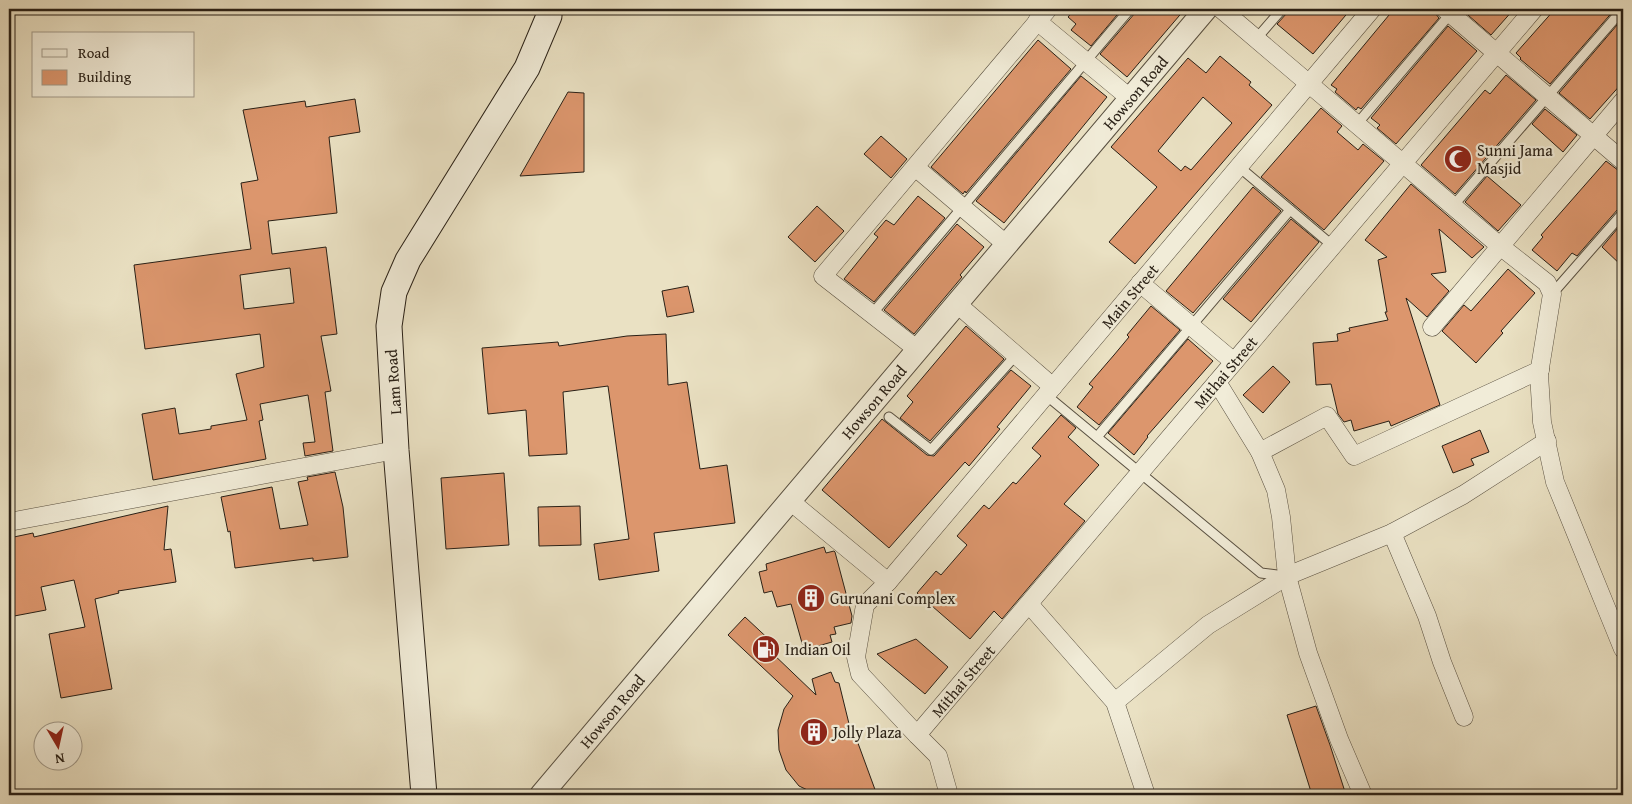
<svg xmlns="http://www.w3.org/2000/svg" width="1632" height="804" viewBox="0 0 1632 804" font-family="'Gentium Book Plus',serif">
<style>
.building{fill:#dc966d;stroke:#292016;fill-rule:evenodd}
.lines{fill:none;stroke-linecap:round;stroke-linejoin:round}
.service-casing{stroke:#595041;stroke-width:11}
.minor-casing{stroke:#595041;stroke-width:19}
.tertiary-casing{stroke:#595041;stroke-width:24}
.secondary-casing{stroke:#292016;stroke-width:27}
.service{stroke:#f1ecd8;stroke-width:9}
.minor{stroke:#f1ecd8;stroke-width:18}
.tertiary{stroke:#f1ecd8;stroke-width:22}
.secondary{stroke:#f1ecd8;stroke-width:25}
.labels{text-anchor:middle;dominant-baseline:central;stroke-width:4.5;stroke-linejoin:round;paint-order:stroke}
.street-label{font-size:16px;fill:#292016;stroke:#f1ecd8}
.poi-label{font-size:16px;fill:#292016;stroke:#f1ecd8;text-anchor:start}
</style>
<rect width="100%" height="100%" fill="#eae1c3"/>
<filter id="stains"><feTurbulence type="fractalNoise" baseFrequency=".004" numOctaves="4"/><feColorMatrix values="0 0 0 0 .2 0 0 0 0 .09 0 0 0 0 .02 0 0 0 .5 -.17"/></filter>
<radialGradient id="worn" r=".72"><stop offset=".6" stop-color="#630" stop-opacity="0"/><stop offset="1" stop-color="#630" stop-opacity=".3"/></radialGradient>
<!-- building -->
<g class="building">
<polygon points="1075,9 1122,9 1091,46 1071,30 1076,24 1068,17"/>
<polygon points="1136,9 1185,9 1127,77 1100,54 1135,13"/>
<polygon points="1288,9 1351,9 1313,54 1277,24 1287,13"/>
<polygon points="1394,9 1435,9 1435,13 1439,18 1361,109 1358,107 1356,110 1335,92 1337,89 1331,85"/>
<polygon points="1461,9 1514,9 1491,35"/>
<polygon points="1555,9 1615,9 1550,84 1520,59 1521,58 1516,53"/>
<polygon points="1623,18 1623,82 1590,119 1559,93"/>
<polygon points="1448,26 1477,51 1396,144 1377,128 1380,125 1371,118"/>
<polygon points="1038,40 1071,69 966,193 965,191 963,194 931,167"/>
<path d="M1220 56 1251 82 1249 85 1272 105 1135 264 1109 242 1157 187 1111 147 1188 58 1206 73ZM1203 97 1232 123 1191 170 1185 166 1181 171 1158 151Z"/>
<polygon points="1506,75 1536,100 1455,194 1421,165 1485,90 1490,94"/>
<polygon points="1081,76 1107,97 1004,223 976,201"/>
<polygon points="568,92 584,93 584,172 520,176"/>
<path d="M355 99 360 132 329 137 337 213 268 221 272 254 326 247 337 334 321 336 331 391 325 392 333 451 305 456 303 443 315 442 308 395 260 404 263 420 259 421 266 459 153 480 142 414 175 408 179 434 211 429V426L247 420 236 374 264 367 260 334 145 349 134 265 251 249 241 183 258 180 243 110 305 101 306 107ZM290 268 294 303 244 309 240 275Z"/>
<polygon points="1321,108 1342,126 1337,132 1358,150 1363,144 1384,161 1324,230 1261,177"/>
<polygon points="1545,109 1577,135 1563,152 1532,124"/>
<polygon points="881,136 907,159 891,178 864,154"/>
<polygon points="1606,161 1623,174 1623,207 1618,209 1577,256 1572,253 1557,271 1532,250 1543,237 1541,235"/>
<polygon points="1487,176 1521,205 1498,231 1465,202"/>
<polygon points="1411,184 1484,247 1472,258 1439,229 1446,272 1431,274 1449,291 1427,317 1406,298 1440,405 1391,426 1389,421 1354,431 1351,420 1344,422 1338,414 1331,384 1316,385 1313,343 1338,341 1337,334 1350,331 1349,328 1388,320 1385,312 1387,312 1378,260 1387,257 1365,240"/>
<polygon points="1253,187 1281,211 1193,313 1166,291"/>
<polygon points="918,196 945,218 874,302 844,279 878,237 874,234 886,220 894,225"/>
<polygon points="817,206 844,231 815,262 788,237"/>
<polygon points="1291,219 1319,242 1251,322 1223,299"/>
<polygon points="1623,222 1623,267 1602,247"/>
<polygon points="957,224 984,247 960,275 962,277 914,334 884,310"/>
<polygon points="1508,269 1535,293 1501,331 1503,333 1476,363 1442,331 1464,305 1471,311"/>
<polygon points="688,286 694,312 667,317 662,291"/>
<polygon points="1151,306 1180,330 1099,425 1077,407 1093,387 1089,384 1114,355 1129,337 1127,335"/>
<polygon points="966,326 1004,359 930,441 900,418 913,402 907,396"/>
<polygon points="666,334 668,385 687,382 700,469 727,465 735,523 654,533 659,571 599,580 594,544 629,539 608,386 563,392 567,454 529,456 526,410 488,414 482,348 558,342 559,346 627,336"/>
<polygon points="1188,339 1213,361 1147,436 1148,437 1134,455 1108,433"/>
<polygon points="1273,366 1290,382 1263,413 1243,395"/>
<polygon points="1011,370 1031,386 997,427 1000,429 969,466 965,462 889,548 822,490 882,419 927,455 934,456"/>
<polygon points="1061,415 1076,428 1068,437 1099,465 1064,504 1085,521 1002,619 994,611 970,639 917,593 936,571 941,575 967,545 957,536 984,505 989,509 1013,482 1016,484 1041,456 1032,448"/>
<polygon points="1480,430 1489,452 1471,459 1474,465 1453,473 1442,446"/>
<polygon points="335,472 343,507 348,557 313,561 313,558 235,568 230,531 228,532 221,497 272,487 280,529 308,525 298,482 308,480 307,477"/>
<polygon points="504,473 509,545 446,549 441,478"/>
<polygon points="168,506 164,550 171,549 176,582 118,591 119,593 95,599 112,689 61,698 49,634 85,627 74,580 41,587 46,610 9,617 9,538 33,533 34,537"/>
<polygon points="580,506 581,545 539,546 538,507"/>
<polygon points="824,547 826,553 834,551 835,552 852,616 851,623 834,627 836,634 830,635 832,642 804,650 791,604 777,607 772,591 764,593 759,572 767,570 766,564"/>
<polygon points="745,617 775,645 770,651 816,695 812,679 831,672 835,682 839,683 852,736 855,735 877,795 818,795 799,786 786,770 779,750 778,730 784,709 793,696 728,635"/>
<polygon points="916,639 948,667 925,694 877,654"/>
<polygon points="1316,706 1330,745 1346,795 1312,795 1287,715"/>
</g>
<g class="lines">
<defs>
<g id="service">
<polyline points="1256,39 1282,9"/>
<polyline points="1357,124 1451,13"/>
<polyline points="1238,166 1333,246"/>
<polyline points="1453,206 1623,9"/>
<polyline points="1552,294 1623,213"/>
<polyline points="872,314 1130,9"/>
<polyline points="1046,395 1261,573 1285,576"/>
<polyline points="889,417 931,450 1016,355"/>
<polyline points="1097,437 1290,210"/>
</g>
<g id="minor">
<polyline points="1221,9 1500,246 1547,283 1552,294 1539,374 1542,422 1555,482 1623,649"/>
<polyline points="1445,9 1623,161"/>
<polyline points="1037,21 1131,99"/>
<polyline points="915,167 1007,245"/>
<polyline points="1140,283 1234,362"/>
<polyline points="957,304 1053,387"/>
<polyline points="1432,327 1623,101"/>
<polyline points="918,350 823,276 1048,9"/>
<polyline points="1217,382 1260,452 1276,490 1281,517 1287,576 1308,653 1339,739 1363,795"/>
<polyline points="1260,452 1327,416 1354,456 1540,370"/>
<polyline points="790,501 888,582"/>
<polyline points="9,522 396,450"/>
<polyline points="1392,533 1427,616 1442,662 1464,717"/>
<polyline points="1029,604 1115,702 1146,795"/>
<polyline points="1115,702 1208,625 1287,576 1392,533 1463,495 1547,441"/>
<path id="s1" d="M917 735 1534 9"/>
<path id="s2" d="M949 795 938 756 917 735 860 674 856 657 865 605 888 582 1372 9"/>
</g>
<g id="tertiary">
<path id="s3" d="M541 795 1206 9"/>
</g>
<polyline id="secondary" points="424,795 396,450 389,326 394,292 408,260 527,68 549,16 549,9"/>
</defs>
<!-- service casing -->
<use href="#service" class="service-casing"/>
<!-- minor casing -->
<use href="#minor" class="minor-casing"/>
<!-- tertiary casing -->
<use href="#tertiary" class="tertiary-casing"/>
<!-- secondary casing -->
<use href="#secondary" class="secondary-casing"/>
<!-- service -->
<use href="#service" class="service"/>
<!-- minor -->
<use href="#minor" class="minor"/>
<!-- tertiary -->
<use href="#tertiary" class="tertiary"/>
<!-- secondary -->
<use href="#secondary" class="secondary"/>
</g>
<!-- icons -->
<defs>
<symbol id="mosque-disc" viewBox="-11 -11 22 22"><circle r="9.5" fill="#8f2418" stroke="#f1ecd8"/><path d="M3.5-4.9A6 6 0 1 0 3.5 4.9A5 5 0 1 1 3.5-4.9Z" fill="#fff"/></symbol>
<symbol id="building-disc" viewBox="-11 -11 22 22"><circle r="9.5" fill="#8f2418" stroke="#f1ecd8"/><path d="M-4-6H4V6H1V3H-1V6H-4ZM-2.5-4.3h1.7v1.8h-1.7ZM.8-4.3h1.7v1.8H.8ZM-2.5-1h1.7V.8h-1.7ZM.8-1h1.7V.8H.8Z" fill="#fff"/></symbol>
<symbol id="fuel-disc" viewBox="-11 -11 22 22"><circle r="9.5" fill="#8f2418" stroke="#f1ecd8"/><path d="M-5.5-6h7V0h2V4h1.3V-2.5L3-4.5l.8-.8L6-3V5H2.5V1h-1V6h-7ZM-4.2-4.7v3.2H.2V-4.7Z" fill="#fff"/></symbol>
</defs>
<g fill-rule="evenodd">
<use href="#mosque-disc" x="1442" y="143" width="32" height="32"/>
<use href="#building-disc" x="795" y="582" width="32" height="32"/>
<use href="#fuel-disc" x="750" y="633" width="32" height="32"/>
<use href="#building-disc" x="798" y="716" width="32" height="32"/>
</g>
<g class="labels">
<!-- street labels -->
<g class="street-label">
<text stroke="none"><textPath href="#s3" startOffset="920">Howson Road</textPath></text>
<text stroke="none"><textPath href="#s2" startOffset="631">Main Street</textPath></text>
<text stroke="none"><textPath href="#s1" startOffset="476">Mithai Street</textPath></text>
<text transform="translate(393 382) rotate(-94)">Lam Road</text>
<text stroke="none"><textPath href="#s3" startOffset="515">Howson Road</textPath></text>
<text stroke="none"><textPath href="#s1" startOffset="71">Mithai Street</textPath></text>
<text stroke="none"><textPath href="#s3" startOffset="110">Howson Road</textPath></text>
</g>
<!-- poi labels -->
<g class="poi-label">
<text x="1477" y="150">Sunni Jama<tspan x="1477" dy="18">Masjid</tspan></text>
<text x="830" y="598">Gurunani Complex</text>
<text x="785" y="649">Indian Oil</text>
<text x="833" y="732">Jolly Plaza</text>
</g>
</g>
<!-- margin -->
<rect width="1632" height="804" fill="none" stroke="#eae1c3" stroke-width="30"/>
<rect x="10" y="10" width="1612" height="784" fill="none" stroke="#292016" stroke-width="2.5"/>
<rect x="15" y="15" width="1602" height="774" fill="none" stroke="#292016"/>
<!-- legend -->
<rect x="32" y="32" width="162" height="65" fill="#f1ecd8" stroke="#a19a8a"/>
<rect x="42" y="49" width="25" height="8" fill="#f1ecd8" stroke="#a19a8a"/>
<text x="78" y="58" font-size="15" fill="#292016">Road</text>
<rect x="42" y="70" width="25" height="15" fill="#dc966d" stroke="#a19a8a"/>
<text x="78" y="82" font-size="15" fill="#292016">Building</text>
<!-- north arrow -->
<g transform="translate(58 746) rotate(171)"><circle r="24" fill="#f1ecd8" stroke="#a19a8a"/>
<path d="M0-4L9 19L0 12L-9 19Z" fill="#8f2418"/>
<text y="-8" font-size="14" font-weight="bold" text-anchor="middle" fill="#292016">N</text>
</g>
<rect width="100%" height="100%" filter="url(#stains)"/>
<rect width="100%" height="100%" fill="url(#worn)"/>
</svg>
